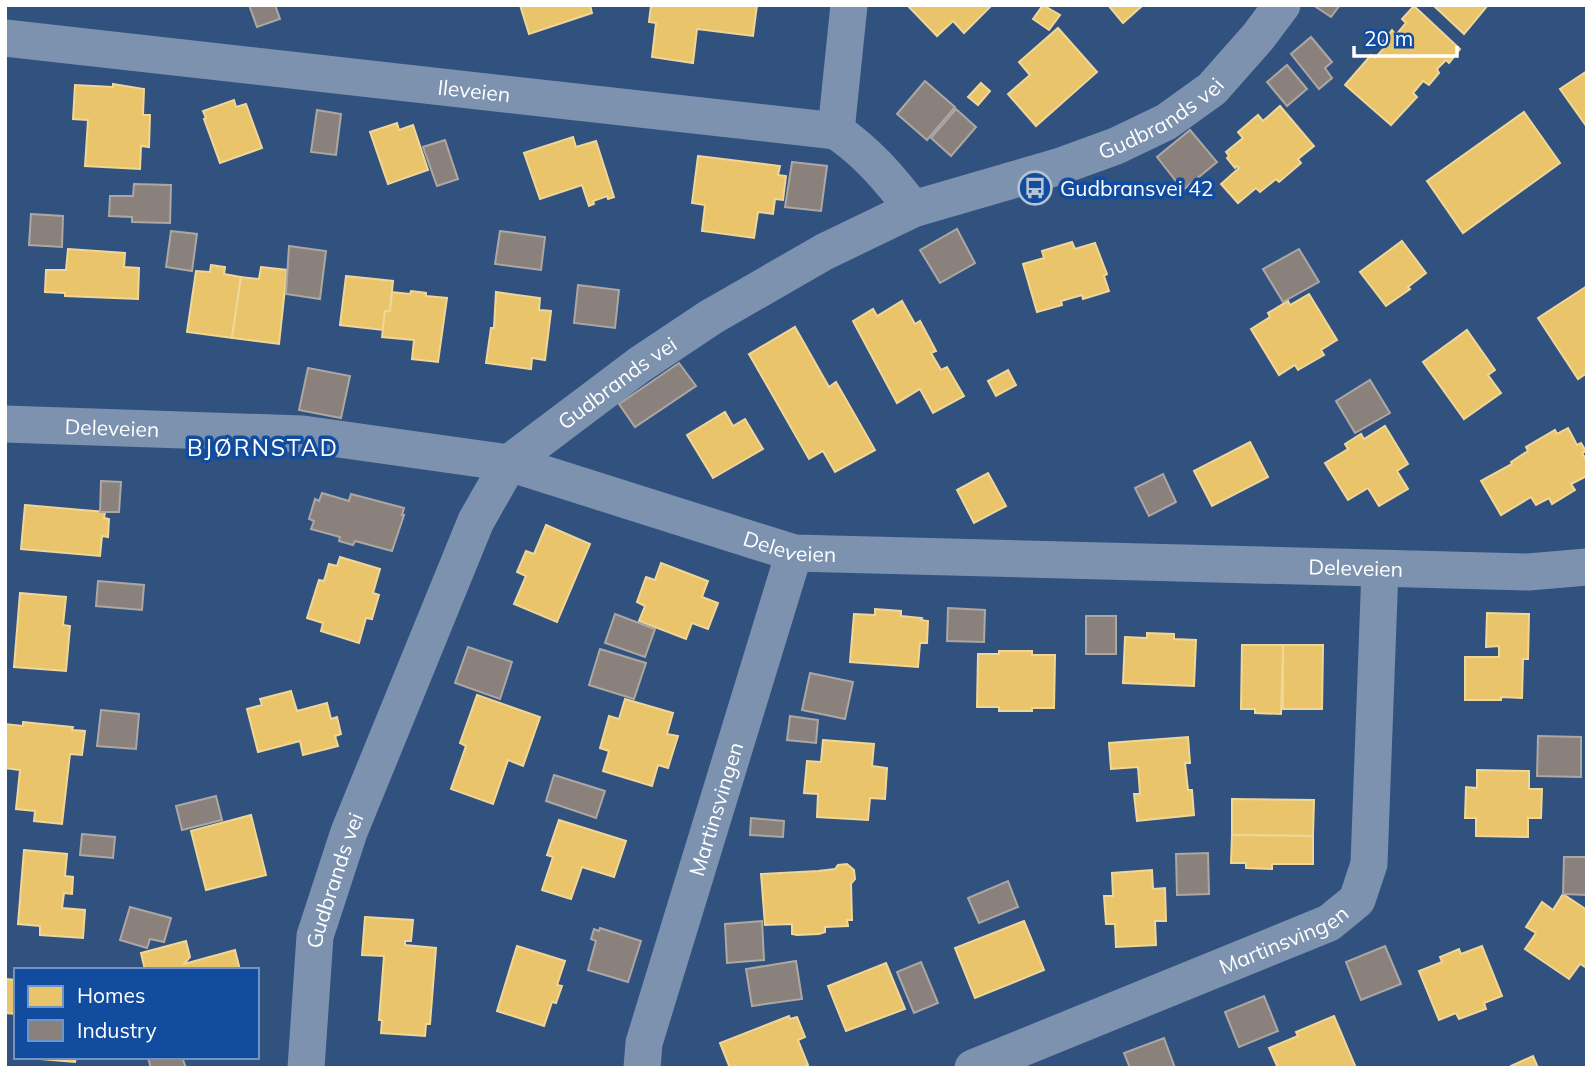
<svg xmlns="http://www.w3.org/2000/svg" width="1592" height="1073" viewBox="0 0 1592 1073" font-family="Mulish,sans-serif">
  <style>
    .homes { fill: #e9c46a; stroke: #f0d697; stroke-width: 2 }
    .industry { fill: #8a817c; stroke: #ada7a3; stroke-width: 2 }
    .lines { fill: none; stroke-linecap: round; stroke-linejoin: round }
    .street { stroke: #7c92af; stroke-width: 37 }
    .labels { text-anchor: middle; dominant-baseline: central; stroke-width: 7; stroke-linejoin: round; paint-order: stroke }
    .street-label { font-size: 21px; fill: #fff; stroke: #114c9f }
    .poi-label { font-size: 21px; fill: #fff; stroke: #114c9f; text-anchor: start }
    .neighbourhood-label { font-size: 23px; letter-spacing: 2px; fill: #fff; stroke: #114c9f }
  </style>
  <rect width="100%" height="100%" fill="#31527f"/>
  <g class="homes">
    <polygon points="520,5 590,5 592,13 529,34"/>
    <polygon points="651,5 757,5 753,36 697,29 693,63 652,57 656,23 649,22"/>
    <polygon points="907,5 992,5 964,33 953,21 937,36"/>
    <polygon points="1043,5 1060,15 1049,30 1033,19"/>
    <polygon points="1108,5 1143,5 1123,23"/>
    <polygon points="1433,5 1488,5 1464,34"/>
    <polygon points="1414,6 1460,49 1449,63 1446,60 1437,69 1439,73 1429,85 1423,81 1413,93 1417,97 1391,125 1345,85 1371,55 1375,58 1385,47 1382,43 1392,30 1396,35 1406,23 1402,19"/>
    <polygon points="1058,28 1097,72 1036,126 1008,94 1030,75 1019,62"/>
    <polygon points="1587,71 1587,127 1560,89"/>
    <polygon points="981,83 990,91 978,105 968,97"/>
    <polygon points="113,84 144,89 143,115 150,115 149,147 141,146 140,169 85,166 88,120 73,119 75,85 113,87"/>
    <polygon points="234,100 236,107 246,104 262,148 220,163 204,119 206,118 203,111"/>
    <polygon points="1280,106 1314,146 1298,159 1301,163 1279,182 1276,179 1260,192 1256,188 1238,203 1221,184 1239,168 1237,166 1235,168 1227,158 1229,156 1226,152 1243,138 1238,132 1258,115 1263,121"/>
    <polygon points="1524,112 1560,163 1463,233 1427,181"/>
    <polygon points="397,123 399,130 413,125 428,170 388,184 370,132"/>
    <polygon points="573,137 576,147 596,141 614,197 608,199 607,196 593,201 594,204 589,206 582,185 540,199 524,153"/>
    <polygon points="698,156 780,166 778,175 786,176 783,200 775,199 773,214 758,212 754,238 702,231 705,205 692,203"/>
    <polygon points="1402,241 1426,273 1408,287 1410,289 1386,306 1360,272"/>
    <polygon points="1072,242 1075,249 1095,243 1107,274 1104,276 1109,291 1083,299 1082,295 1061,301 1062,305 1037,312 1023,264 1044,258 1042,251"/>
    <polygon points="68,249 125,253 124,267 139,268 138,299 65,296 65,293 45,292 46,270 66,270"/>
    <polygon points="211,265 225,267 224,274 241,277 232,338 187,332 196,271 210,272"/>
    <polygon points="261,267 287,270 279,344 232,338 241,277 259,279"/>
    <polygon points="346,276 393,281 390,311 385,311 383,330 340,325"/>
    <polygon points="1587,286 1587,373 1578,379 1538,318"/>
    <polygon points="411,291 426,293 426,296 447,298 438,362 412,359 414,340 382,337 385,311 390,311 392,292 410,294"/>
    <polygon points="496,292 540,298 539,310 551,311 545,360 532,358 531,369 486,363 491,328 494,328"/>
    <polygon points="1309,294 1337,340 1321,350 1324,355 1298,370 1295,365 1279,375 1251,329 1270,317 1268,313 1288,301 1290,305"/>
    <polygon points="902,301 915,324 920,321 936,351 931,353 941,370 947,367 964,396 933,413 920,389 897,403 853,321 873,309 877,316"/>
    <polygon points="795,327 829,387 836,382 875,450 835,472 823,451 809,459 749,354"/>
    <polygon points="1467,330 1495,370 1488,375 1501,393 1464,419 1423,362"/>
    <polygon points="1008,370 1016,385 996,396 988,381"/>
    <polygon points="725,412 733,426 745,419 763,449 713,478 687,435"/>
    <polygon points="1385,426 1408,464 1397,471 1408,489 1379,506 1368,488 1348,500 1325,463 1348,449 1345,444 1361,434 1364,439"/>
    <polygon points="1568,428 1577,445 1581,443 1586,451 1582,453 1587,461 1587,476 1571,484 1575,490 1552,504 1549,498 1536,505 1531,497 1501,515 1481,481 1512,464 1511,462 1528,451 1526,447 1555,430 1557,434"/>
    <polygon points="1250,442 1268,477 1212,506 1194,471"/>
    <polygon points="988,473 1006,506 974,523 957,490"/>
    <polygon points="25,505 105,512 104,518 109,519 108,537 102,536 100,556 21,549"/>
    <polygon points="546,525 590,544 557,622 514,604 526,576 517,572 526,551 534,554"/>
    <polygon points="340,557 380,569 373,593 379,595 372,619 366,618 359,643 321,631 323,623 307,618 319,580 324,581 329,564 337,566"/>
    <polygon points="661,563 708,581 702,597 718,603 708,629 692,623 686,639 639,621 645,606 637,602 646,577 655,580"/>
    <polygon points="20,593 66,597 63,625 70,626 66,671 14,667"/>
    <polygon points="875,609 901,611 901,616 922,618 921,620 928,621 927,643 920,643 918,667 850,662 854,614 875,615"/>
    <polygon points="1487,613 1529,614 1528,659 1523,659 1522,698 1501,697 1501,700 1465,700 1465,657 1499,657 1499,646 1486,647"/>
    <polygon points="1147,633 1174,634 1174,639 1196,640 1194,686 1123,683 1125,637 1147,638"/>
    <polygon points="1242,645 1283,645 1281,714 1255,713 1255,709 1241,709"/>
    <polygon points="1283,645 1323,645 1322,709 1283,709"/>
    <polygon points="999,651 1032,651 1032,655 1055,655 1054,708 1032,708 1032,711 999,711 999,707 977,707 978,654 999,654"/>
    <polygon points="291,691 297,711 327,703 331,719 337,717 341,734 335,736 338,746 303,755 300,741 258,752 247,709 262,705 260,699"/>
    <polygon points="477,695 540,717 523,766 508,760 493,804 451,789 466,746 460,743"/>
    <polygon points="625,699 673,713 667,734 678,736 668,768 658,765 652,786 603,771 609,751 600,748 609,716 619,719"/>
    <polygon points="23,722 73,727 72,730 85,731 82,755 70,754 62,824 34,821 35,811 16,809 20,770 5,768 5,724 23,726"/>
    <polygon points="1188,737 1190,763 1185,763 1188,790 1192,790 1194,815 1137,821 1134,794 1140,794 1138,767 1111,769 1109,743"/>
    <polygon points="823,740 874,744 872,766 887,768 885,799 870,798 868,820 817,817 818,794 804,793 807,761 821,762"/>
    <polygon points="1477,770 1529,771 1529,789 1542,789 1541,818 1528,818 1528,837 1476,836 1476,818 1465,818 1466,787 1477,788"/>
    <polygon points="1232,799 1314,800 1313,836 1232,835"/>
    <polygon points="251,815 266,875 206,890 191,831"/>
    <polygon points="559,820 626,841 614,877 582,867 571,899 542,890 553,857 547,855"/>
    <polygon points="1232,835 1313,836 1313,864 1272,864 1272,869 1246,868 1246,863 1231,863"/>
    <polygon points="24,850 67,854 65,876 73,877 72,894 64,893 62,908 85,910 83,938 40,935 40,926 18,924"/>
    <polygon points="847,864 854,870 855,879 851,884 852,920 847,920 848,926 825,927 825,932 819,934 797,935 792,934 792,924 765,925 761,874 818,871 835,869 838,865"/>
    <polygon points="1152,870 1153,889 1165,888 1166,921 1155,921 1156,945 1116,947 1115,924 1106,924 1104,896 1113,896 1112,873"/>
    <polygon points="1563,894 1587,910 1587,968 1580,964 1569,979 1525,949 1536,933 1526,927 1542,902 1553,910"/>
    <polygon points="365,917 413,920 411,941 405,941 405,945 436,948 430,1024 426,1024 425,1036 381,1033 382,1020 379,1020 384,956 362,955"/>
    <polygon points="1024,921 1044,970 975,998 955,948"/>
    <polygon points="186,941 190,957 184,964 235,950 240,970 145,970 141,953"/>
    <polygon points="517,946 565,961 557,985 562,986 556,1003 552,1002 544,1026 497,1011"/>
    <polygon points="1482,946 1502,996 1484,1003 1486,1009 1459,1019 1456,1013 1439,1020 1419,971 1442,962 1440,957 1459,949 1461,954"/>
    <polygon points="886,963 905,1009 846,1031 828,986"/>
    <polygon points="5,979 16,980 16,1014 5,1013"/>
    <polygon points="789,1016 790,1019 797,1017 805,1037 798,1040 808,1065 801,1068 730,1068 720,1043"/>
    <polygon points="1334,1016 1356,1068 1278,1068 1269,1048 1298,1036 1296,1032"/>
    <polygon points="1533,1056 1538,1068 1512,1068 1511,1066"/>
    <polygon points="41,1057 76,1057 75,1062 41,1059"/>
  </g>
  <g class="industry">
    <polygon points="249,5 275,5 280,19 257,27"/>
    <polygon points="1313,5 1340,5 1331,17"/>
    <polygon points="1311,37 1332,62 1325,68 1332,78 1319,89 1291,54"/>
    <polygon points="1287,65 1307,89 1287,106 1267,82"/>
    <polygon points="925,81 955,107 927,140 897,114"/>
    <polygon points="956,109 976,127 951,156 931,138"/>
    <polygon points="317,110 341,114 336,155 311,152"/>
    <polygon points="1190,130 1217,162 1183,190 1157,157"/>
    <polygon points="445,140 458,179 437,186 423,147"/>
    <polygon points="792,162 827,166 821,211 785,207"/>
    <polygon points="134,184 171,185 170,223 132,222 132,217 109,216 110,196 133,196"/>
    <polygon points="31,214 63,216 62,247 29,245"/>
    <polygon points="957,229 975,263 940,283 920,250"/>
    <polygon points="171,231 197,234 192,271 166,267"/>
    <polygon points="500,231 545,237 541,270 495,264"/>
    <polygon points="289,246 326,251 320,299 286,294"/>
    <polygon points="1299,249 1319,282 1283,302 1263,269"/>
    <polygon points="578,285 619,290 615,328 574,323"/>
    <polygon points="679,363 696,386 635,427 619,404"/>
    <polygon points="308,368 350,376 341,418 299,410"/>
    <polygon points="1370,380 1390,413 1355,433 1336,401"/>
    <polygon points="1163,474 1176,502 1149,516 1135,488"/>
    <polygon points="101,481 121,482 119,512 100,512"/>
    <polygon points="322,493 349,501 351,494 404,508 402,515 404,515 392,551 355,541 353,545 339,541 340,537 311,529 314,521 309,519 315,499 319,501"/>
    <polygon points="98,581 144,585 142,610 96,606"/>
    <polygon points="948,608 985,610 984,642 947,641"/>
    <polygon points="615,614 655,629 645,657 605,643"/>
    <rect x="1086" y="616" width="30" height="38"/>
    <polygon points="468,647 512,662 500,699 455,683"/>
    <polygon points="600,649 646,663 634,699 589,685"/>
    <polygon points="810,673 853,682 845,719 802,710"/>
    <polygon points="101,710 139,714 136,749 97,746"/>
    <polygon points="790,716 818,720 816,743 787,740"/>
    <polygon points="1538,736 1581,737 1581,777 1537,776"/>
    <polygon points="554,775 605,791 596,818 546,801"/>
    <polygon points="216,796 222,820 182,830 176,806"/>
    <polygon points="751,818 784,821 783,837 750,835"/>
    <polygon points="82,834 115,837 113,858 80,855"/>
    <polygon points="1208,853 1209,894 1177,895 1176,854"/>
    <polygon points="1564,857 1587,857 1587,895 1563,894"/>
    <polygon points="1008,881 1018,907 979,923 968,898"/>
    <polygon points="130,907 171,918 164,942 150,939 147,948 120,940"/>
    <polygon points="762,921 764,960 727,963 725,924"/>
    <polygon points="600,928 641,941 628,982 588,970 596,941 591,939 594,929 599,931"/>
    <polygon points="1385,946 1401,984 1361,1000 1346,962"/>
    <polygon points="796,961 802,999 752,1006 746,969"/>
    <polygon points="921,962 938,1003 914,1013 897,972"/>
    <polygon points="1264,996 1278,1031 1239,1047 1225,1012"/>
    <polygon points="1164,1038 1175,1068 1130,1068 1124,1053"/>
    <polygon points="182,1057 186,1068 151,1068 148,1058"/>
  </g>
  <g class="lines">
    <g class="street">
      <path id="s1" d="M5 38 836 131C867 152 890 179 913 209"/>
      <polyline points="836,131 849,5"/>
      <path id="s2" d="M5 424 303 434 509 463 794 553 1528 572 1587 567"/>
      <path id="s3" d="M306 1068 315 936 349 832 476 521 509 463 639 365 711 317 824 252 913 209 1061 166 1116 146 1166 122 1212 89 1258 37 1282 5"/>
      <path id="s4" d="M642 1068 644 1043 794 553"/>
      <path id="s5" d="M973 1068 1329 923 1357 900 1369 864 1380 569"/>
    </g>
  </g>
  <defs>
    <symbol id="bus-ring" viewBox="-11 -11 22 22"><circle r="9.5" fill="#114c9f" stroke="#b7c2d2" stroke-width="1.5"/><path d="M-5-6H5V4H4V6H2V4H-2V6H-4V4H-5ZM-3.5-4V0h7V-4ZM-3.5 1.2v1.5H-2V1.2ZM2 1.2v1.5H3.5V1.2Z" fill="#b7c2d2"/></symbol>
  </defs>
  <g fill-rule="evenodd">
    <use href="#bus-ring" x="1016" y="169" width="38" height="38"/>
  </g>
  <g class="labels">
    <g class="street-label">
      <text stroke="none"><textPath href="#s1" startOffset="472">Ileveien</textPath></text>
      <text stroke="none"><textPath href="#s3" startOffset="1388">Gudbrands vei</textPath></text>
      <text stroke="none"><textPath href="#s3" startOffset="779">Gudbrands vei</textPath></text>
      <text stroke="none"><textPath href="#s2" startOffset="107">Deleveien</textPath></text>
      <text stroke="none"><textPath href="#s2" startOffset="800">Deleveien</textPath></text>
      <text stroke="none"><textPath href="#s2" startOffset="1367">Deleveien</textPath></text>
      <text stroke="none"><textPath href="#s4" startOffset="270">Martinsvingen</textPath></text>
      <text stroke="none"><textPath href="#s3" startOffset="191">Gudbrands vei</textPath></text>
      <text stroke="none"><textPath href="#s5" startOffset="336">Martinsvingen</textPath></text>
    </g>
    <g class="poi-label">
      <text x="1060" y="188">Gudbransvei 42</text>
    </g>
    <g class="neighbourhood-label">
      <text x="263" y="447">BJØRNSTAD</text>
    </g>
  </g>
  <rect width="1592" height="1073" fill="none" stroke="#ffffff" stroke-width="14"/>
  <rect x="14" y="968" width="245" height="91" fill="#114c9f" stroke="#7094c5" stroke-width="2"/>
  <rect x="28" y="986" width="35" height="21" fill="#e9c46a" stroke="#7094c5" stroke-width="2"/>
  <text x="77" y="1003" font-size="21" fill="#ffffff">Homes</text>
  <rect x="28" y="1020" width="35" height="21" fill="#8a817c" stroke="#7094c5" stroke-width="2"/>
  <text x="77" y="1038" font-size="21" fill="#ffffff">Industry</text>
  <path d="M1354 46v10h103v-10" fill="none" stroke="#ffffff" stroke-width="3.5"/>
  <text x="1364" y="46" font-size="21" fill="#ffffff" stroke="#114c9f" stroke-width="5" paint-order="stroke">20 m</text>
</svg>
